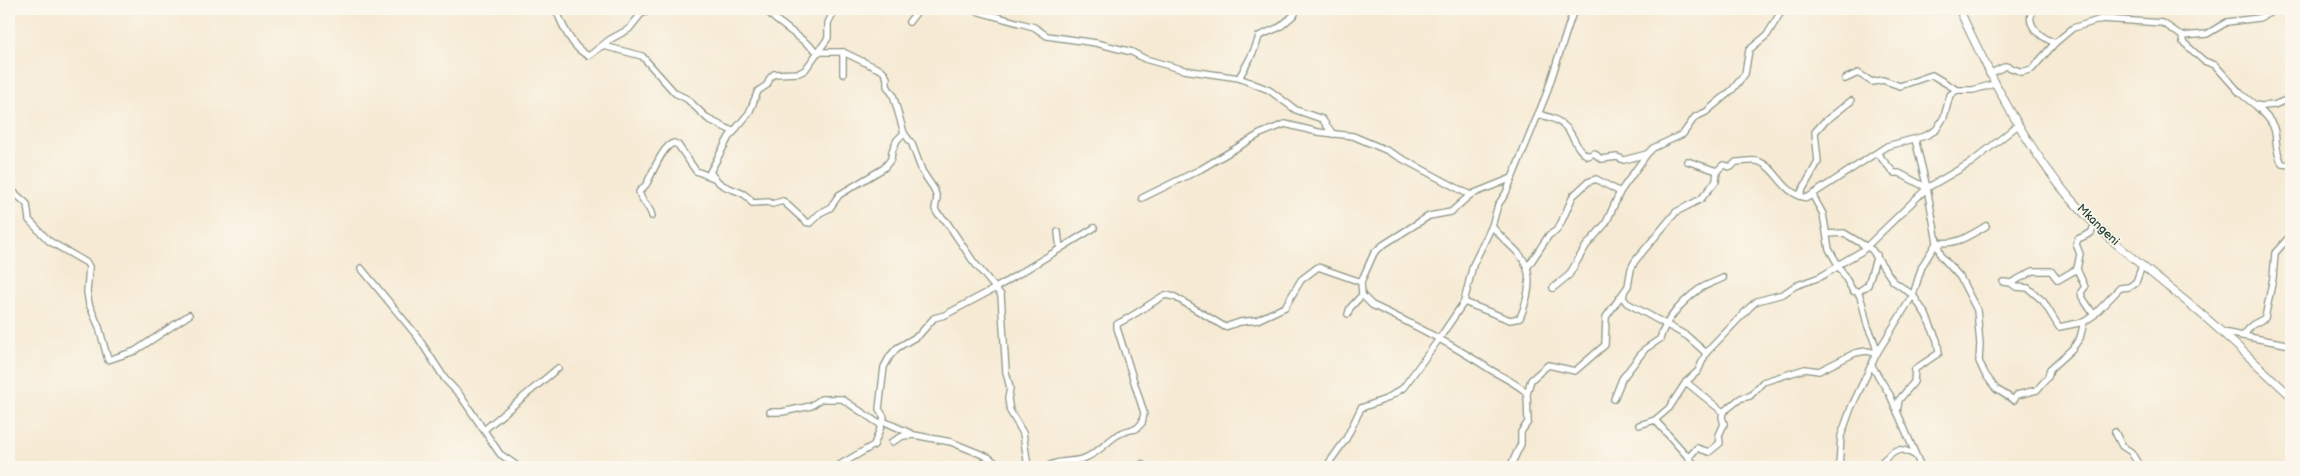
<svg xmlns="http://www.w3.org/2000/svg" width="2300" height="476" viewBox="0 0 2300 476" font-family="'Balsamiq Sans',sans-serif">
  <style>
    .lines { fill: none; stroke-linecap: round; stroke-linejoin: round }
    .minor-casing { stroke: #8a9484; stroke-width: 8 }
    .tertiary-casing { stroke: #8a9484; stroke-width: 9 }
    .minor { stroke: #fff; stroke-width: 5.5 }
    .tertiary { stroke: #fff; stroke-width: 7 }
    .labels { text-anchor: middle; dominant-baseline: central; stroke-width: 4; stroke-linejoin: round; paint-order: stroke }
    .street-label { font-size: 12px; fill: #1f3d34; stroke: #fbf7ec }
  </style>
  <rect width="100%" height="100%" fill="#fbf7ec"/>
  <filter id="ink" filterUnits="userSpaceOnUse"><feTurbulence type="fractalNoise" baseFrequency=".02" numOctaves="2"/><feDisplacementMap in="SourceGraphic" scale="10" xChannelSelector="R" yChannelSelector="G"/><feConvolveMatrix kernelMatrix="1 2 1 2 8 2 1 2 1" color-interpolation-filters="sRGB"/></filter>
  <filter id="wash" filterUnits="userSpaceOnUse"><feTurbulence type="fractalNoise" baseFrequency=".0096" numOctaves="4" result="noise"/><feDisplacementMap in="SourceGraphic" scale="20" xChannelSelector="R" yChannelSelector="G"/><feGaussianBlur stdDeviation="1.12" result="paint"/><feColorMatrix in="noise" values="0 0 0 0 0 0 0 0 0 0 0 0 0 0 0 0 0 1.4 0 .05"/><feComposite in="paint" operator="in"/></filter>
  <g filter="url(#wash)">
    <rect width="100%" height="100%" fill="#f6ead4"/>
  </g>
  <g filter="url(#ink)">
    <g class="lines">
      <defs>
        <g id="minor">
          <path d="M556 9C562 25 572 49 589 56L609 40 629 29 641 14 653 9"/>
          <polyline points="765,9 775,19 818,52 843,52 843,74"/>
          <path d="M835 9 828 23V38L805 70 799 73 774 74 770 78 767 85 758 91 749 113 729 137 710 172C713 176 716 181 721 184 731 191 747 191 752 203L769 202 772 204 783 201 806 222 810 223 820 213 830 208 839 195 884 168 891 159 892 151 897 140 904 133"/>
          <polyline points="969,9 1034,27 1047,36 1096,43 1132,52 1145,59 1184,70 1239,78 1269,90 1296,110 1322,119 1333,134"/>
          <path d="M2033 9C2024 25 2041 37 2055 43"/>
          <polyline points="909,22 919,9"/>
          <polyline points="2182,36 2183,42 2204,61 2215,65 2240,93 2255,105 2262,106 2274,105 2291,98"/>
          <polyline points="604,46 642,56 675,93 687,99 708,119 734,132"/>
          <polyline points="843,52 883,71 887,78 887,86 893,95 904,133 912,144 922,171 934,189 937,198 935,209 937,213 946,221 973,261 1001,295 1006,372 1010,388 1008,399 1010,411 1023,433 1028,467"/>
          <polyline points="1989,74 2006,66 2022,72 2032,69 2055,43 2073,28 2102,19 2163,23 2182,36 2207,34 2227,22 2259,18 2278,9"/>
          <path d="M1239 78C1247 63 1255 53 1259 36L1280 27 1295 14 1294 9"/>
          <polyline points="1845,79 1858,73 1872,82 1883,80 1900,86 1932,75 1957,90"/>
          <path d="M2257 107C2286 132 2269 137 2282 164L2291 165"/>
          <path d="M1538 114C1550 117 1561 120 1569 131 1576 141 1577 150 1588 156L1594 153 1601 159 1617 157 1624 160 1647 154 1653 148 1683 134 1695 117 1706 112 1732 90 1745 74 1749 50 1767 35 1779 15 1785 9"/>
          <polyline points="1877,153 1894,173 1899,173 1927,188"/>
          <path d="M1687 161 1717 171 1723 165 1731 167 1736 162C1743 162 1754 159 1760 162 1778 169 1781 193 1807 198L1887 146 1925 136 1936 130 1944 117 1950 95 1957 90H1973L1994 84"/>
          <polyline points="9,188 27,204 29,220 49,241 87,263 89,267 87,292 89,304 99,327 108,360 135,351 189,315"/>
          <polyline points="1799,196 1818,162 1815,132 1823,123 1851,101"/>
          <polyline points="1813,196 1823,214 1829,249 1853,291 1858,292"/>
          <polyline points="1142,198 1201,169 1260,134 1285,124 1318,132 1353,136 1386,150 1470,195"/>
          <path d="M652 216C650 206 641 201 639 192 642 188 645 187 647 183 653 172 663 145 674 143L678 145 696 171 714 178"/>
          <path d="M1986 226C1970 235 1956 246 1937 242L1941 256 1960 277 1977 310 1980 344 1979 361 1985 374 1996 389 2014 400 2017 395 2037 390 2048 377 2050 369 2072 349 2080 338 2084 322 2094 315 2120 288 2129 287 2136 282 2142 266"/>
          <polyline points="1058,232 1060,249"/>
          <polyline points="1827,234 1844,233 1872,250 1893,281 1913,295 1926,315 1937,340 1939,353 1915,369 1914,382 1899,400 1897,412"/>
          <polyline points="1838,265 1862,251 1927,188 1972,162 2018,125"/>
          <polyline points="361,268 417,336 445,379 460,395 500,454 519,467"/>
          <polyline points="1527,268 1549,235 1556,231 1561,223 1573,196 1588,182 1596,179 1620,192"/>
          <path d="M1361 282 1362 295 1372 305C1413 324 1453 345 1491 370 1504 378 1516 383 1527 393"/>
          <polyline points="2003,282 2011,283 2016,287 2028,288 2043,301 2059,327 2084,322"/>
          <polyline points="2011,283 2033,271 2051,271 2058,280 2077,269"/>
          <polyline points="1553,288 1569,275 1586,246 1606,223 1620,192 1647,154"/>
          <polyline points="1624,293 1623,298 1627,303 1687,336 1706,353"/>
          <path d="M1464 302 1510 320 1520 318C1528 299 1536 272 1519 254 1510 244 1500 237 1492 226"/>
          <polyline points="1348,314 1350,308 1362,295"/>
          <polyline points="2094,315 2082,297 2081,292 2085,287 2077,269 2080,254 2076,244 2078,239 2091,233 2095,224"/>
          <polyline points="2222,332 2291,345"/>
          <polyline points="2243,336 2252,325 2265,318 2273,278 2275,253 2291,235"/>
          <polyline points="1872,366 1890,395 1921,467"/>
          <polyline points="1686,382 1723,412 1722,417 1724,424 1719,435 1720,443 1709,452 1697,448 1689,457"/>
          <path d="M1614 399 1622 379 1645 349 1660 339C1665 320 1682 302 1698 290 1705 285 1715 282 1723 278"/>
          <polyline points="770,412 782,412 811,406 821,399 842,399 881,425"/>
          <path d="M1723 412 1741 398 1750 396 1763 382 1805 369 1819 371 1855 353 1866 351 1877 353C1876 343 1872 336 1868 327 1864 315 1864 304 1858 292L1868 285 1877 255"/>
          <polyline points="1655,420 1697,467"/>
          <polyline points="883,421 884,417 879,409 884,367 890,356 897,348 919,335 934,318 945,315 994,289 1094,228"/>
          <polyline points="1639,425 1655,420 1669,408 1686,382 1698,371 1706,353 1751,306 1757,301 1783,294 1795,286 1820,277 1839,266"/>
          <polyline points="484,430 558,368"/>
          <polyline points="2115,432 2122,446 2131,452 2140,467"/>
          <polyline points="892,442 903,436 914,435 951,442 988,457 1001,467"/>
          <polyline points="836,467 874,445 883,421 912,434"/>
          <path d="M1047 467C1058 459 1073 463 1085 458 1107 449 1110 432 1136 429L1142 423 1144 413 1117 328V324C1134 316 1149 304 1165 295L1175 297 1225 327 1240 322 1257 320 1285 307 1301 280 1318 267 1361 282 1374 253 1383 245 1429 216 1451 212 1470 195 1512 178"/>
          <polyline points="1139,467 1142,464"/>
          <polyline points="1326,467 1346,439 1361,408 1386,399 1403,388 1439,339 1464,302 1473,265 1492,226 1498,205 1506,193 1546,95 1574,9"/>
          <polyline points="1510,467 1521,444 1521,432 1528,422 1527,393 1531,380 1548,365 1575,371 1605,345 1606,317 1628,286 1631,269 1635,261 1676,212 1701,199 1716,181 1717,171"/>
          <polyline points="1839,467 1841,436 1851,408 1877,353 1913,295 1922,266 1937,242 1927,188 1915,139"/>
          <path d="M1877 467C1892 452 1896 443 1916 456"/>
        </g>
        <path id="tertiary" d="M1959 9C1990 75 2022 141 2069 197 2107 241 2155 275 2199 312 2231 339 2260 368 2291 396"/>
      </defs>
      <use href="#minor" class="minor-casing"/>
      <use href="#tertiary" class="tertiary-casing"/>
      <use href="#minor" class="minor"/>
      <use href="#tertiary" class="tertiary"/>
    </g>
  </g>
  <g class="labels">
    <g class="street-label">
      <text transform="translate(2098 225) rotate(44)">Mkangeni</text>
    </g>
  </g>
  <rect width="2300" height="476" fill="none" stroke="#fbf7ec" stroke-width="30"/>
</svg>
